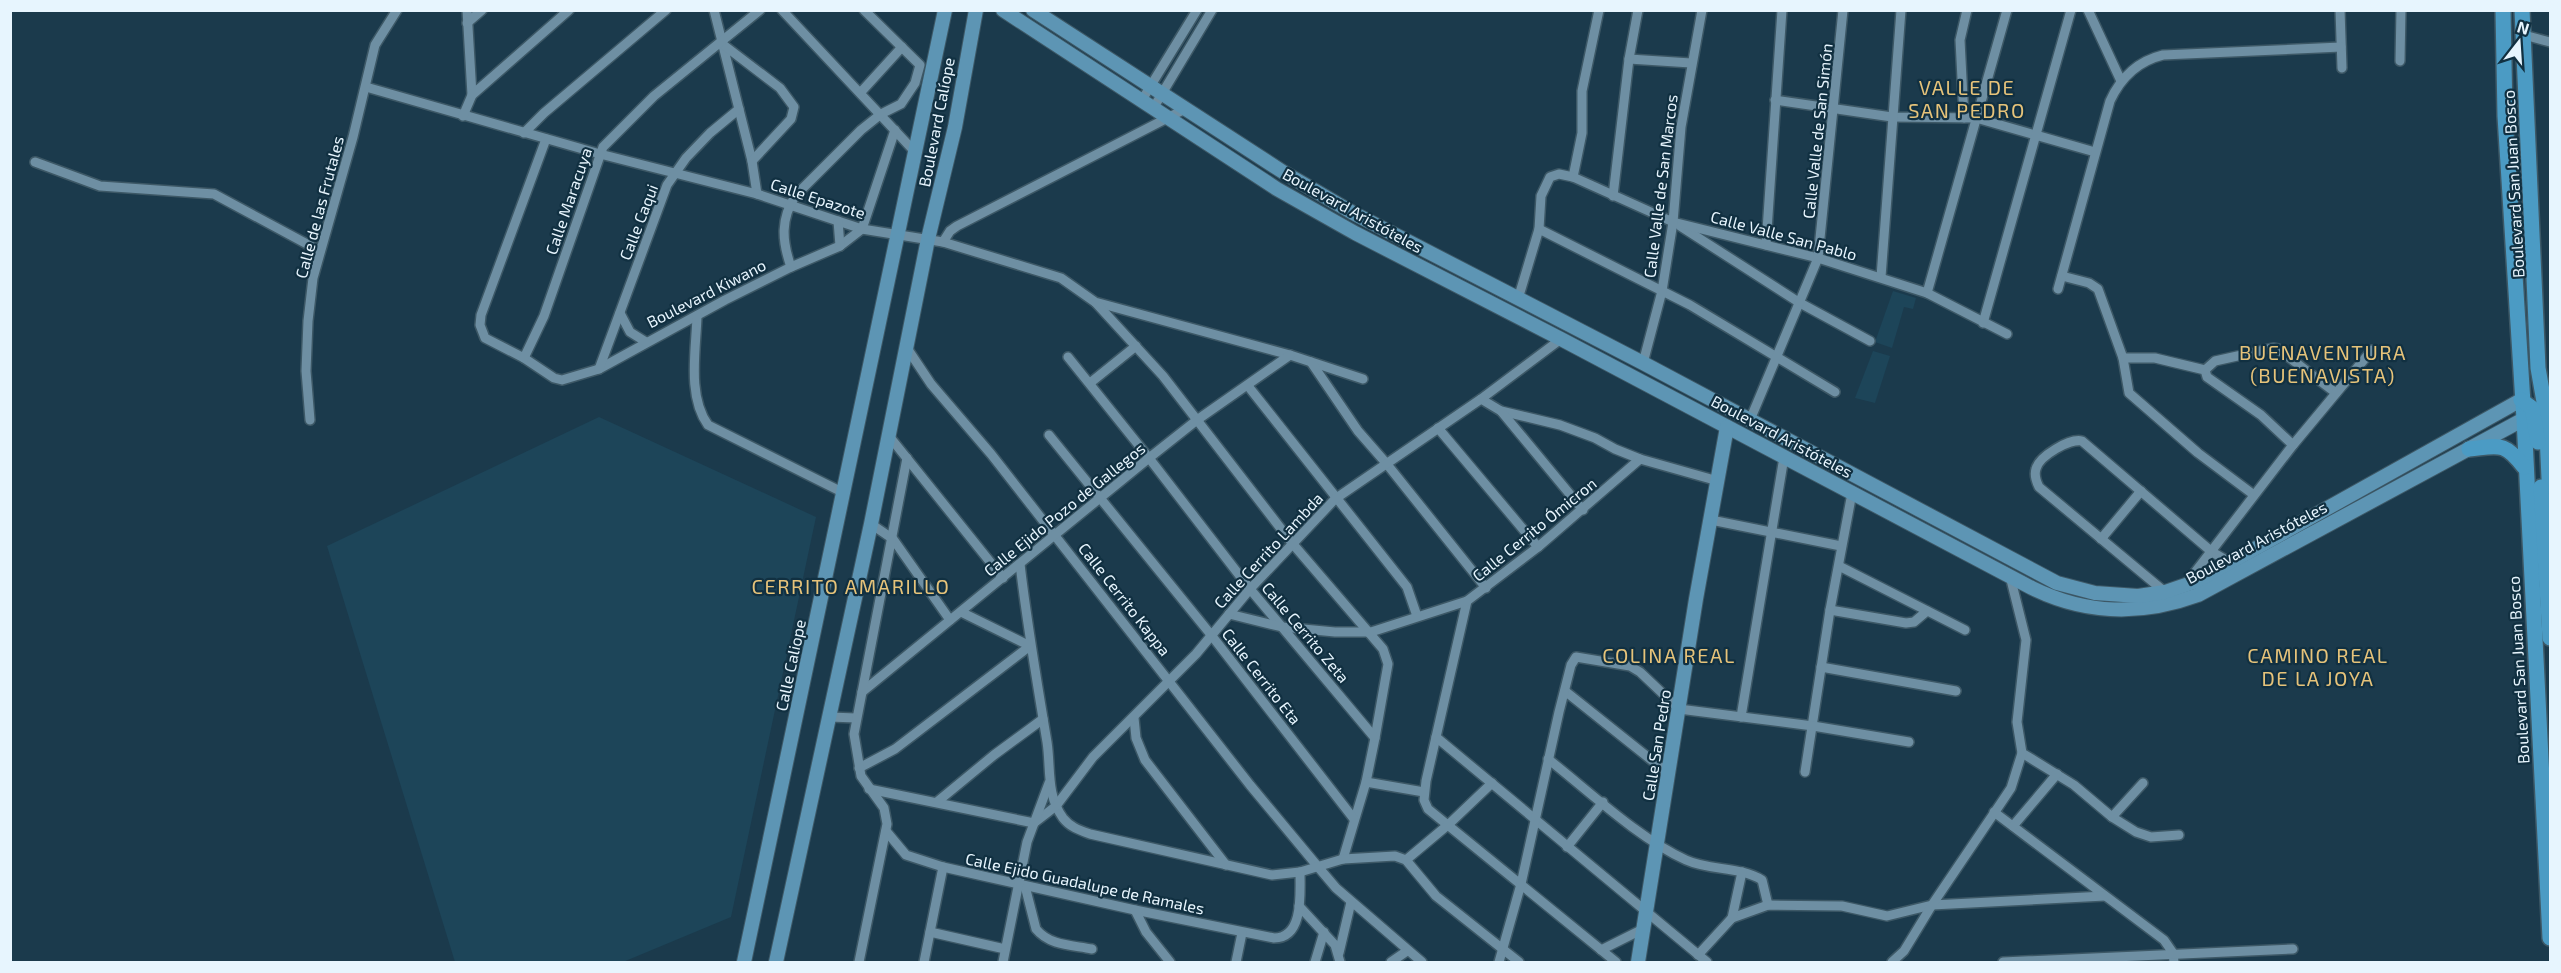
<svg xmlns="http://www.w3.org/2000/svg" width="2561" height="973" viewBox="0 0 2561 973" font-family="'Exo 2',sans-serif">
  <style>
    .built { fill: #1d4559 }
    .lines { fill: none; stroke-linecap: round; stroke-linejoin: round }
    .street-casing { stroke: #3d5866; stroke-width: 12 }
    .secondary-casing { stroke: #3d5866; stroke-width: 16 }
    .primary-casing { stroke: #3d5866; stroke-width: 18 }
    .street { stroke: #6e8fa3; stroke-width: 9 }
    .secondary { stroke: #5d95b4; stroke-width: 14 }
    .primary { stroke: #4b9bc4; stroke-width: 15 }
    .labels { text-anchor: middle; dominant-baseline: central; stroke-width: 4.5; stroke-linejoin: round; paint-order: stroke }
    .street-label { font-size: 16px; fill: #e7f5fe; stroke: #113041 }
    .quarter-label { font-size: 20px; letter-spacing: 1.5px; fill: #e6c37a; stroke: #113041 }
  </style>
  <rect width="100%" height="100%" fill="#1b3a4c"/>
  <g class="built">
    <polygon points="1893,291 1916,298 1913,309 1904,307 1892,348 1875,342"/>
    <polygon points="1873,351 1890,356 1875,403 1855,398"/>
    <polygon points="599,417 816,517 731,917 623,962 455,962 327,546"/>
  </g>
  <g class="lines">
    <defs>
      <g id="street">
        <polyline points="467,10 472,95"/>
        <polyline points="714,10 752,161 757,194"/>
        <polyline points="782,10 916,153"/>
        <polyline points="2088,10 2121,81"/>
        <polyline points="2340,10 2342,68"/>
        <polyline points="467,23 482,10"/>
        <polyline points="2524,35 2550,42"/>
        <polyline points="721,43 780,88 794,107 791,119 752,161"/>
        <polyline points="1629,59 1691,63"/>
        <polyline points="2400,61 2401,10"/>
        <polyline points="366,87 600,154 757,194 862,229 943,242 1061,278 1095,302 1290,355 1363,379"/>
        <polyline points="861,92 902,47"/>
        <polyline points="1142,100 1197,10"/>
        <polyline points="1775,100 1892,117 1976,118 2095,152"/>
        <polyline points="1154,107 1212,10"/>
        <polyline points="463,116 472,95 569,10"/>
        <polyline points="1964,118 1960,40 1967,10"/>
        <polyline points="524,133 544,113 666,10"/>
        <polyline points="546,139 481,315 480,325 485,338 524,358 554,378 562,380 599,369 725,300 791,267 840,246 862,229 895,130"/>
        <polyline points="35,162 100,186 214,194 320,251"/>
        <polyline points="1573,177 1582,133 1582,91 1599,10"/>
        <polyline points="1613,196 1629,59 1638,10"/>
        <polyline points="838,221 840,246"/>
        <polyline points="1680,226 1800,303 1870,341"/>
        <polyline points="1539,229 1690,305 1835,392"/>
        <polyline points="943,242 950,231 957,226 1185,109"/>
        <polyline points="1766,245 1782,10"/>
        <path d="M791 267C782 241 780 219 796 195L861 130 881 114 901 104 915 83 920 65 864 10"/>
        <polyline points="2062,276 2089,283 2098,289 2123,358 2129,393 2198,453 2254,495"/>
        <polyline points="1881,277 1901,10"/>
        <path d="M2058 289 2110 101C2121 77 2138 61 2163 55L2341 47"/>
        <polyline points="1927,293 2007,10"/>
        <polyline points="1518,299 1539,229 1541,196 1550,177 1559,174 1573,177 1673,222 1818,258 1927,293 2007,334"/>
        <polyline points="1096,303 1163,376 1292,543 1383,649 1388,664 1375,738 1366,782 1343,859"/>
        <polyline points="620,313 630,332 646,342"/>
        <path d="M697 316C696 350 687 396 708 425L844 493"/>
        <polyline points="1983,323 2071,10"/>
        <polyline points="907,348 931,384 991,454 1250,785 1319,868 1336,888 1422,962"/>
        <polyline points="1068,357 1149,458 1250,589 1375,738"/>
        <polyline points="524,358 544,316 603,147 654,96 760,10"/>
        <polyline points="2123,358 2155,358 2205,370 2207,377 2261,415 2293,445"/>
        <polyline points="1311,362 1358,431 1386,463 1486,588"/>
        <polyline points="1643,363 1662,291 1673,222 1681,127 1702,10"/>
        <polyline points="599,369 667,185 686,158 710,133 739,109"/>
        <polyline points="2205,370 2215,361 2273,348 2278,349 2336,393"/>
        <polyline points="1090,383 1136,346"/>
        <polyline points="1248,386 1407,587 1417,616"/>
        <polyline points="1481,399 1501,411 1560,425 1595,438 1615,449 1640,459 1718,481"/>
        <polyline points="1501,411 1583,510"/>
        <polyline points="310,420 306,371 308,321 313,278 353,137 375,45 397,10"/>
        <polyline points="1750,420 1818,258 1843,10"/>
        <polyline points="1438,428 1538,547"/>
        <polyline points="1049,435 1212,636 1354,819"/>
        <polyline points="889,436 1003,578"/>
        <polyline points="1711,520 1841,546"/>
        <polyline points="871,524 893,539 950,620"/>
        <polyline points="2101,539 2141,491"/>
        <path d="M1020 564C1027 624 1037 683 1047 742 1051 768 1046 795 1063 818 1070 827 1079 830 1090 834L1272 875 1300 872 1343 859 1395 856 1406 860 1436 896 1519 962"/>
        <polyline points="1839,566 1965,630"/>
        <polyline points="2010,576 2026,640 2017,722 2022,753 2074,785 2112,817 2136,832 2151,837 2179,835"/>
        <polyline points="2186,584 2293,445 2372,350"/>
        <path d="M2165 592 2039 487C2036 481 2034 475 2036 469 2039 456 2070 438 2082 441L2212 552 2231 563"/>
        <polyline points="1467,601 1426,781 1424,800 1428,809 1616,962"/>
        <polyline points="1830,610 1906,623 1914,622 1927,611"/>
        <polyline points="1229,614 1282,627 1335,632 1371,632 1467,601 1538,547 1640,459"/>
        <polyline points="1821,667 1956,691"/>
        <polyline points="1565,691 1669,774"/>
        <polyline points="862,692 1149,458 1197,420 1290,355"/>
        <polyline points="830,717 856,718"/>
        <polyline points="1741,717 1784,457"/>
        <polyline points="1134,718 1136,738 1145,760 1226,865"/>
        <polyline points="1436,737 1707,962"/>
        <path d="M1548 759C1590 792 1638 838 1686 860 1710 871 1740 866 1762 880L1768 905"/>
        <polyline points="859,768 895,749 1030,646 961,612"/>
        <polyline points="1805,772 1830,610 1852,493"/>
        <polyline points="1366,782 1424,792"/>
        <polyline points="869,789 1034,823"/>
        <polyline points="937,802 994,755 1043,719"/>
        <polyline points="1994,812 2164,940 2173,953 2174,962"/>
        <polyline points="2112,817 2143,783"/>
        <polyline points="1034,823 1056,806 1093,757 1196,654 1250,589 1335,499 1481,399 1561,339"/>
        <polyline points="2013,826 2057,774"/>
        <path d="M886 831 906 855 943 867 1135 910 1274 938C1304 938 1300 893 1300 872"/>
        <polyline points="1567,847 1603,802"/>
        <polyline points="1406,860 1449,824 1492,783"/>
        <path d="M1025 886 1036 929C1050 946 1072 945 1092 949"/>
        <polyline points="1299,906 1335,945 1340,962"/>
        <polyline points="1135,910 1146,932 1170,962"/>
        <polyline points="1732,918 1768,905 1842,906 1887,916 1932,905 2105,896"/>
        <polyline points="930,932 1005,949"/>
        <polyline points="1601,950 1643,929"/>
        <polyline points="1339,953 1351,902"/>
        <polyline points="1698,955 1732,918 1742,872"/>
        <polyline points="859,962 887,824 884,808 861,776 854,734 907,458"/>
        <polyline points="924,962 943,867"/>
        <polyline points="1003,962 1027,842 1049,783"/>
        <polyline points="1236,962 1242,933"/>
        <polyline points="1315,962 1324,932"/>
        <polyline points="1391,962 1407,951"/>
        <polyline points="1499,962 1521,884 1559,712 1571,665 1576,657 1630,666 1640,672 1679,709 1813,726 1909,742"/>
        <polyline points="1892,962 1904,951 1932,905 2005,797 2011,788 2022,753"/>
        <polyline points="2003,962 2293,949"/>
      </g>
      <g id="secondary">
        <path d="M1003 10 1277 189 1355 233 1561 339 2032 588C2087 615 2141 616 2198 595L2524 419"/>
        <polyline points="1033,10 1283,172 1353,213 1643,363 2057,583 2095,593 2138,596 2165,592 2197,581 2521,400"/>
        <polyline points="744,962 945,10"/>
        <polyline points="776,962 871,524 928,239 955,127 976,10"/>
        <polyline points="1638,962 1696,599 1727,427"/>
      </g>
      <g id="primary">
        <polyline points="2503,10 2505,116 2524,419 2550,938"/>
        <polyline points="2522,10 2538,368 2546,413 2550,500"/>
        <polyline points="2521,400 2532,408 2538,442"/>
        <path d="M2469 449C2499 446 2504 441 2524 467"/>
        <polyline points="2541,487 2550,638"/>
      </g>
    </defs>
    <use href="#street" class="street-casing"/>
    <use href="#secondary" class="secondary-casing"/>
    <use href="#primary" class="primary-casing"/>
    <use href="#street" class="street"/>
    <use href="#secondary" class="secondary"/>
    <use href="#primary" class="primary"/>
  </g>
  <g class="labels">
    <g class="street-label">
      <text transform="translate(936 122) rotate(-79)">Boulevard Calíope</text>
      <text transform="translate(1817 131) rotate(-84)">Calle Valle de San Simón</text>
      <text transform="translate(2513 184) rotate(-93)">Boulevard San Juan Bosco</text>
      <text transform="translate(1660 186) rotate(-83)">Calle Valle de San Marcos</text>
      <text transform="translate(818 198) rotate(18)">Calle Epazote</text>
      <text transform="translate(568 201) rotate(-71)">Calle Maracuya</text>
      <text transform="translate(319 207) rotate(-75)">Calle de las Frutales</text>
      <text transform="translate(1353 210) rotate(29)">Boulevard Aristóteles</text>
      <text transform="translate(638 222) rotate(-69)">Calle Caqui</text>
      <text transform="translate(1784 235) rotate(15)">Calle Valle San Pablo</text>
      <text transform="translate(706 293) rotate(-27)">Boulevard Kiwano</text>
      <text transform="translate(1782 436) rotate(28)">Boulevard Aristóteles</text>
      <text transform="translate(1064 509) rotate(-39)">Calle Ejido Pozo de Gallegos</text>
      <text transform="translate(1534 529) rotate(-39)">Calle Cerrito Ómicron</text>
      <text transform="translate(2256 542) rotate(-28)">Boulevard Aristóteles</text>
      <text transform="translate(1268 550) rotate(-47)">Calle Cerrito Lambda</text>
      <text transform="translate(1125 599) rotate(52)">Calle Cerrito Kappa</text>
      <text transform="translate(1306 632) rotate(50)">Calle Cerrito Zeta</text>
      <text transform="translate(790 665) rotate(-78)">Calle Caliope</text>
      <text transform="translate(2518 670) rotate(-93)">Boulevard San Juan Bosco</text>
      <text transform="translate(1262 676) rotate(52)">Calle Cerrito Eta</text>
      <text transform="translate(1656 745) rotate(-81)">Calle San Pedro</text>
      <text transform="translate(1085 883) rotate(12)">Calle Ejido Guadalupe de Ramales</text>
    </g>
    <g class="quarter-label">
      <text x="1967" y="87">VALLE DE<tspan x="1967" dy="23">SAN PEDRO</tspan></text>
      <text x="2323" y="352">BUENAVENTURA<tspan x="2323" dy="23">(BUENAVISTA)</tspan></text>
      <text x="851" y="586">CERRITO AMARILLO</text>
      <text x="1669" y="655">COLINA REAL</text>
      <text x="2318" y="655">CAMINO REAL<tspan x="2318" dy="23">DE LA JOYA</tspan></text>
    </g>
  </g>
  <rect width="2561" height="973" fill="none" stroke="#e7f5fe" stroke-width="24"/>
  <g transform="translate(2519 42) rotate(17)" stroke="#113041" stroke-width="4.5" paint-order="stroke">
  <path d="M0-4.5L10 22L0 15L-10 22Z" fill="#e7f5fe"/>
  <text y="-9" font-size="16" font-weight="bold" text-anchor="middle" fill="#e7f5fe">N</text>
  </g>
</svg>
